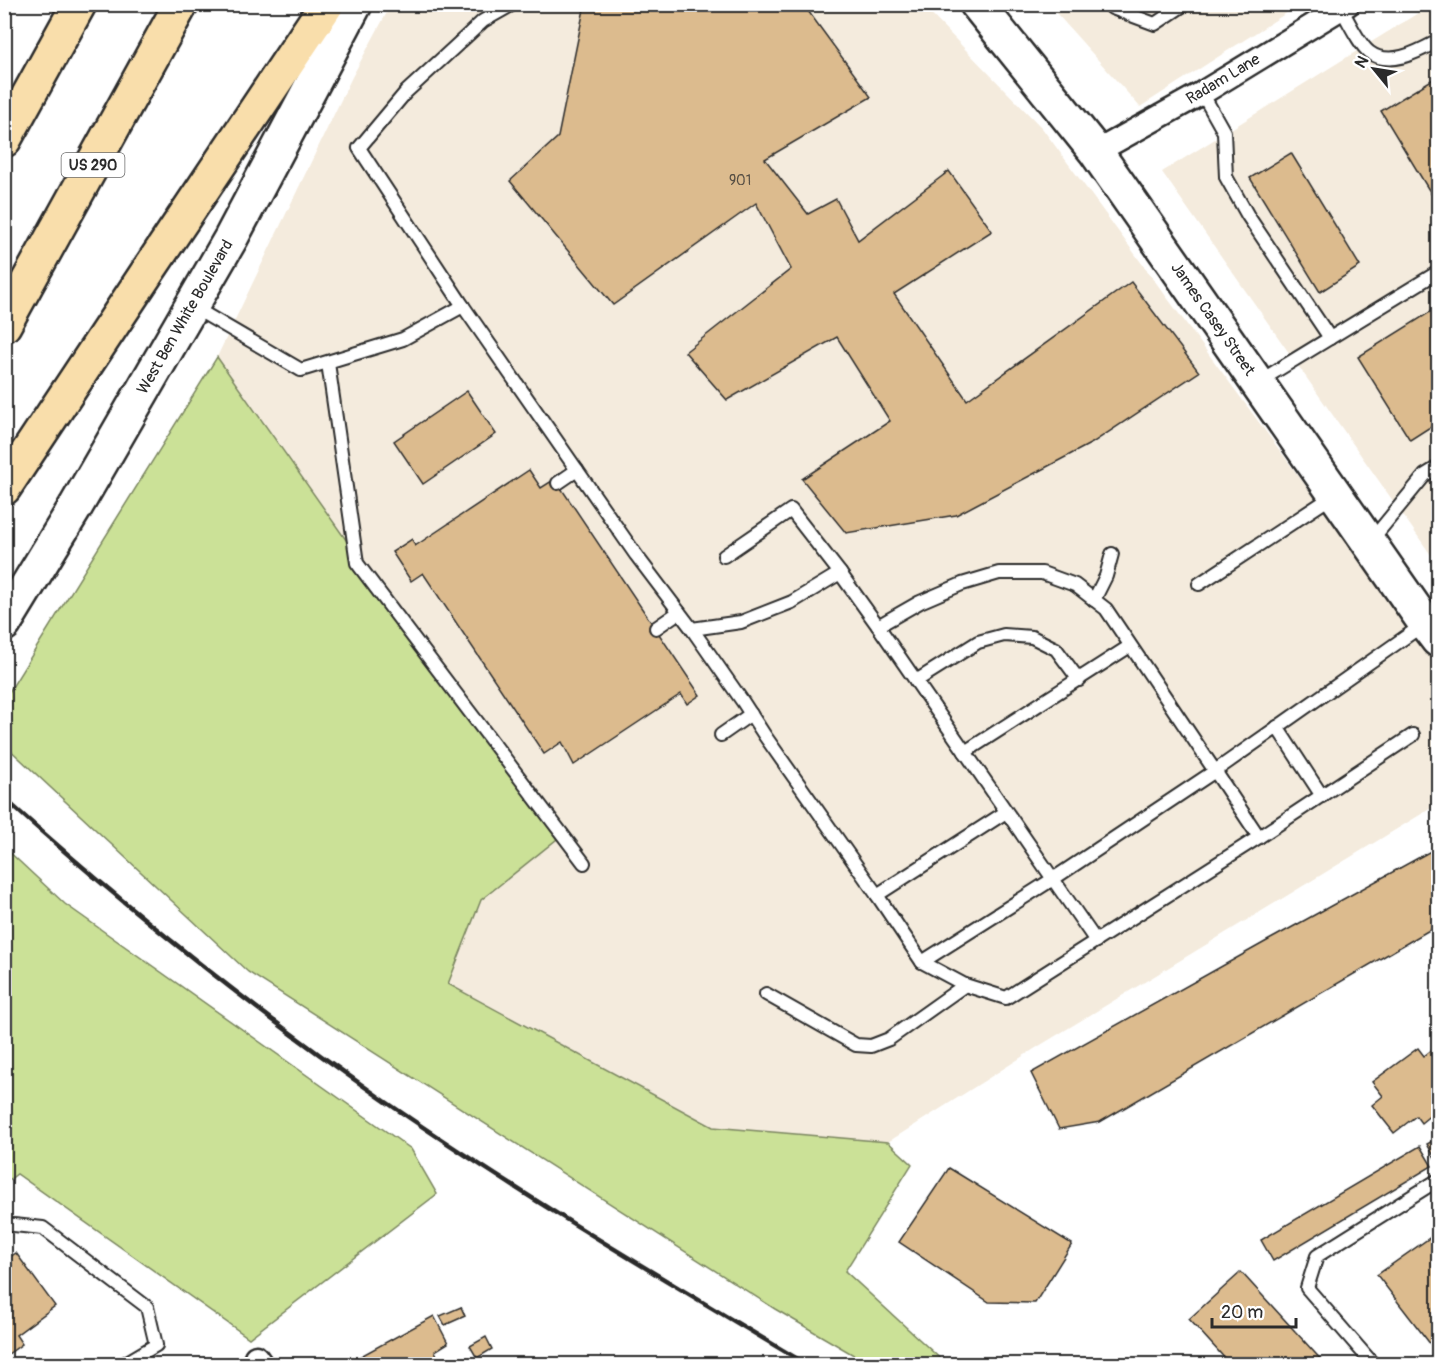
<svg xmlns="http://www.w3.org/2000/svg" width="1443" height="1369" viewBox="0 0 1443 1369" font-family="Pangolin,sans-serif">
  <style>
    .built { fill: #f4ebdd }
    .green { fill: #cbe197; stroke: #7b8661; stroke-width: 1.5 }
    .building { fill: #dcbb8e; stroke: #2b2b2b; stroke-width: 1.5 }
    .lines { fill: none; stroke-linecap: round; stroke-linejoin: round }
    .lane-casing { stroke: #2b2b2b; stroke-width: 16 }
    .street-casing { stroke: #2b2b2b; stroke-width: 27 }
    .secondary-casing { stroke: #2b2b2b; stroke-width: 38 }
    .highway-casing { stroke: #2b2b2b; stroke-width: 38 }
    .lane { stroke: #fff; stroke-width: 12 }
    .street { stroke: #fff; stroke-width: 22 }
    .secondary { stroke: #fff; stroke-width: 33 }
    .highway { stroke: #f9deab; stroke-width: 33 }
    .rail { stroke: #2b2b2b; stroke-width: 4.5 }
    .labels { text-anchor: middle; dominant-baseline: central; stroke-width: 6; stroke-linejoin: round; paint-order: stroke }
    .number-label { font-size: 14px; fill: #574f44 }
    .shield { fill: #fff; stroke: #6b6b6b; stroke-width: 1.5 }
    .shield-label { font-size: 15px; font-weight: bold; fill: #2b2b2b }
    .street-label { font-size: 16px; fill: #2b2b2b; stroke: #fff }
  </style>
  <rect width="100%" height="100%" fill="#fff"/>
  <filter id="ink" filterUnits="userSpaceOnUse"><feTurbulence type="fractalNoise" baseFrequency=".0167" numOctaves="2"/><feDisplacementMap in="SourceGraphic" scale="12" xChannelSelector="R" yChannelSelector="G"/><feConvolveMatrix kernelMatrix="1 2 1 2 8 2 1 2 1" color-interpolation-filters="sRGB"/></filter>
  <g filter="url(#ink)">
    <g class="built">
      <polygon points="391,5 922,5 1042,128 1438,665 1438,804 1039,1046 888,1142 713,1127 448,984 481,900 557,839 217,357 352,77"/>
      <polygon points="1049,5 1299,5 1140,107"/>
      <polygon points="1431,5 1438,5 1438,565 1162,172"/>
    </g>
    <g class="green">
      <polygon points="217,357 557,839 481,900 448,984 713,1127 888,1142 912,1164 845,1271 946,1364 869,1364 775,1309 248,972 5,745 4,700"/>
      <polygon points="4,847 65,904 411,1149 437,1194 249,1338 17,1174 5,1183"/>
    </g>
    <g class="building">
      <polygon points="585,4 803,4 871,97 765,159 808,214 836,199 858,240 949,171 992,231 894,294 967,400 1131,282 1199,372 1092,443 956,515 846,533 802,479 890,421 837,337 727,400 685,352 791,269 756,203 613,305 510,181 558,137"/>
      <polygon points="1438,76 1438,205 1381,111"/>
      <polygon points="1291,153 1360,266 1320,292 1250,178"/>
      <polygon points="1438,307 1438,422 1410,440 1358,357"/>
      <polygon points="467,391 496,434 423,484 394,441"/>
      <polygon points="529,470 541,488 555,479 700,695 687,704 681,694 574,765 562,742 544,754 423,573 411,581 392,552 412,539 415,546"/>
      <polygon points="1438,847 1438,925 1100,1122 1059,1129 1031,1073 1267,941"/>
      <polygon points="1438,1045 1438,1109 1421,1123 1416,1116 1394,1133 1372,1105 1383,1096 1372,1082 1418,1048 1424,1056"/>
      <polygon points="1438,1138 1438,1163 1427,1144"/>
      <polygon points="1420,1146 1432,1166 1273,1261 1261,1240"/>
      <polygon points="949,1168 1072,1244 1035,1303 989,1302 899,1242"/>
      <polygon points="1438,1232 1438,1354 1377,1275"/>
      <polygon points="16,1253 55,1306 16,1335 22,1344 4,1357 4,1261"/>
      <polygon points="1241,1272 1325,1364 1230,1364 1189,1319"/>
      <polygon points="461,1307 465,1316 445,1325 440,1316"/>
      <polygon points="434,1316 448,1343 435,1351 440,1362 435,1364 363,1364 359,1357"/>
      <polygon points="486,1337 492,1349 477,1358 470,1346"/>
    </g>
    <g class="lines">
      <defs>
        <g id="lane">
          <polyline points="1109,4 1112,8 1155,24 1185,4"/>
          <path d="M1341 9C1349 21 1358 43 1369 52 1390 68 1419 51 1438 41"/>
          <polyline points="1202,93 1224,132 1226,177 1248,216 1330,338"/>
          <polyline points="463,306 636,555 692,629 741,622 792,602 840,573 878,626 1053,879 1215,771 1259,837"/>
          <polyline points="193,307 301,370 403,339 463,306 359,148 406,92 483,21 513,4"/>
          <polyline points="328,363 357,563 584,863"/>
          <polyline points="1258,382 1438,272"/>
          <polyline points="558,483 577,470"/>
          <polyline points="1370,542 1425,475 1438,467"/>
          <polyline points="724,556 791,510 840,573"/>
          <polyline points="1199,584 1333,496"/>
          <polyline points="1094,600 1106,576 1112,554"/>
          <polyline points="878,626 920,602 962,584 999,573 1042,573 1075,585 1106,609 1215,771 1424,624"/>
          <polyline points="656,628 679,612"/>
          <polyline points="692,629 743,702 765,736 877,895"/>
          <polyline points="916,681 978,642 1004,635 1032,637 1056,649 1079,680"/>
          <polyline points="1277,727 1322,796"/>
          <polyline points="721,735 751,714"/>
          <polyline points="965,752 1130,646"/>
          <polyline points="1006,812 877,895 922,962 965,985 1006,998 1259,837 1413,735"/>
          <polyline points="922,962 1053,879 1096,941"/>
          <polyline points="766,994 856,1045 871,1046 889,1039 965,985"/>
          <polyline points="4,1224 43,1228 147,1307 156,1345 124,1364"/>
          <polyline points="1373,1364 1307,1288 1317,1256 1438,1180"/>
        </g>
        <g id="street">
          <polyline points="1096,152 1202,93 1348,4"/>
          <polyline points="256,1357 261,1364"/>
        </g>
        <g id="secondary">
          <polyline points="977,4 1096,152 1425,623 1438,640"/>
          <polyline points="4,624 76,506 231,238 355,4"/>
        </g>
        <g id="highway">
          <polyline points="4,140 79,4"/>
          <polyline points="4,325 181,4"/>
          <polyline points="4,488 148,271 327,4"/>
        </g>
      </defs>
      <use href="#lane" class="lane-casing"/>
      <use href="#street" class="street-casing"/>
      <use href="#secondary" class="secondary-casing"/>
      <use href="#highway" class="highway-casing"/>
      <use href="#lane" class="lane"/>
      <use href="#street" class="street"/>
      <use href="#secondary" class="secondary"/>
      <use href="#highway" class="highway"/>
      <path class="rail" d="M4 798C123 905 247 1005 379 1097 517 1193 662 1278 806 1364"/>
    </g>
  </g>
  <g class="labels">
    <g class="number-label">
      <text x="740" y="180">901</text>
    </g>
    <rect class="shield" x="61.5" y="153" width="63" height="24" rx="4.5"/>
    <g class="shield-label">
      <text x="93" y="165">US 290</text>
    </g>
    <g class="street-label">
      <text transform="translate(1223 79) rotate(-31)">Radam Lane</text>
      <text transform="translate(185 317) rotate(-60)">West Ben White Boulevard</text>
      <text transform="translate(1213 319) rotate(55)">James Casey Street</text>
    </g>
  </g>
  <rect width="1443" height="1369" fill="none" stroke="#fff" stroke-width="24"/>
  <rect x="12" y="12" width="1419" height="1345" fill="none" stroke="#2b2b2b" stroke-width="2" filter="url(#ink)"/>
  <g transform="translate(1374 69) rotate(300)" stroke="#ffffff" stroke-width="4.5" paint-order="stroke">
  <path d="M0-4.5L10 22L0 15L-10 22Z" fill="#2b2b2b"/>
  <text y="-9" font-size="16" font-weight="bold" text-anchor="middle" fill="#2b2b2b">N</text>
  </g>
  <path d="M1212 1318v9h84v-9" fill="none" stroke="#2b2b2b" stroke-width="3"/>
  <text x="1221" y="1318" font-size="18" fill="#2b2b2b" stroke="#ffffff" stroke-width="4.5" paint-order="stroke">20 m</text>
</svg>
